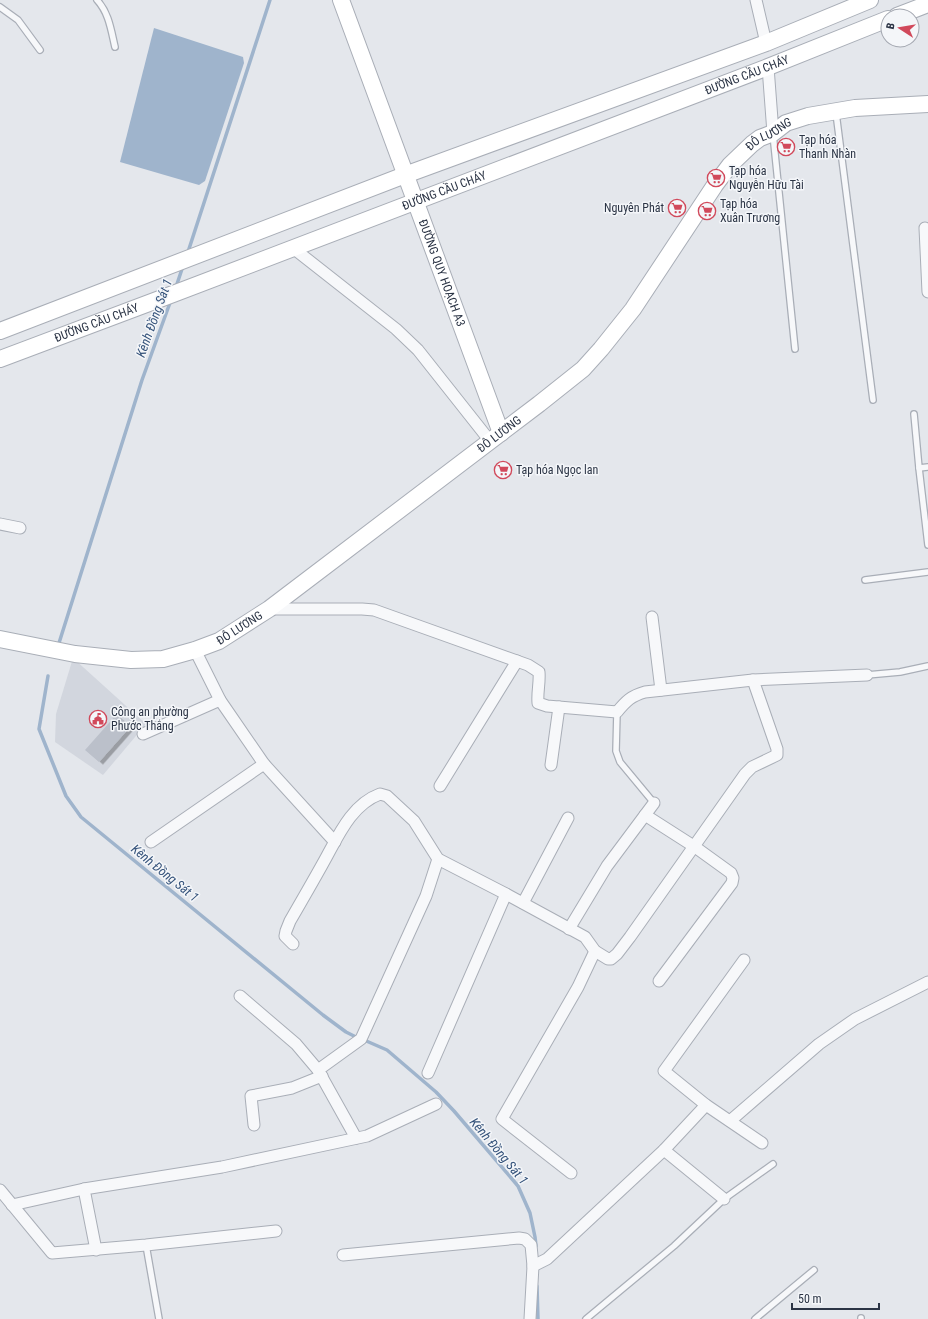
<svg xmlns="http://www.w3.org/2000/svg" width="928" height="1319" viewBox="0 0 928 1319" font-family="'Roboto Condensed',sans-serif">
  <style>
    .built { fill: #d2d6de }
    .water { fill: #9fb4cc }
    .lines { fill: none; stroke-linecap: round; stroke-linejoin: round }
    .stream { stroke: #9fb4cc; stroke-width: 3.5 }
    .building { fill: #bbc0ca; filter: url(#shadow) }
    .lane-casing { stroke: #a9aeb7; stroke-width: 8 }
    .street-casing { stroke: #a9aeb7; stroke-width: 13 }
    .secondary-casing { stroke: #a9aeb7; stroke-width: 18 }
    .lane { stroke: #f7f8fa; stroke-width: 5.5 }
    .street { stroke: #f7f8fa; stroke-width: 11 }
    .secondary { stroke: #fff; stroke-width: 16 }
    .labels { text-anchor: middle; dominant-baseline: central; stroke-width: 3; stroke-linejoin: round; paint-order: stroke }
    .street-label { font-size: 12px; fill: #2b3445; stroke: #f4f6f9 }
    .poi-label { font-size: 12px; fill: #2b3445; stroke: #f4f6f9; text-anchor: start }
    .water-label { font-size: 13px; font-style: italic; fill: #34527a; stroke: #f4f6f9 }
  </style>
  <defs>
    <filter id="shadow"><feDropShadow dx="4" dy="2.5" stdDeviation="0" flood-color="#0004"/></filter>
  </defs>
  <rect width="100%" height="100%" fill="#e4e7ec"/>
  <polygon class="built" points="73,658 146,724 103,775 55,742 56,714"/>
  <polygon class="water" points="154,28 243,57 244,63 205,181 199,185 120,162"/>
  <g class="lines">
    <g class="stream">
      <polyline points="187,255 270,0"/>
      <polyline points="176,287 183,266"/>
      <polyline points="59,643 142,380 171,300"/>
      <polyline points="48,676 39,729 66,796 81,817 323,1015 346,1032 356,1037"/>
      <polyline points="364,1040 387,1050 436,1092 454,1111 518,1186 530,1213 535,1237 536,1246"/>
      <polyline points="537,1286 538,1319"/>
    </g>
  </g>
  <polygon class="building" points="116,715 130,727 99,762 85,750"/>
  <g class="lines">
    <defs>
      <g id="lane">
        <path d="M97 0C109 13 111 30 115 47"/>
        <polyline points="0,7 18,20 40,50"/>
        <polyline points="836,113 873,400"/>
        <polyline points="773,134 795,349"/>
        <polyline points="914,414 919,468 928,467"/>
        <polyline points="919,468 928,545"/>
        <polyline points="865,580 928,572"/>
        <polyline points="867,675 900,672 928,666"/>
        <polyline points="617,712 616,751 620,762 654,803"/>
        <polyline points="146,1245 159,1319"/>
        <polyline points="861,1318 861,1319"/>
        <polyline points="586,1319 674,1246 724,1199 773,1164"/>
        <polyline points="755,1319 814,1270"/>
      </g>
      <g id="street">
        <polyline points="756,0 766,43"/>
        <polyline points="768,67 773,133"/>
        <polyline points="925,228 928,292"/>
        <polyline points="293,248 396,329 418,350 490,441"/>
        <polyline points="0,524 20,528"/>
        <path d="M269 609H362L374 610 528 665 539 672C540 683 537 692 538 703L547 706 617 712C626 701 631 696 645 692L753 680 867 675"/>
        <polyline points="652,617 661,690"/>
        <polyline points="195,650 220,700 264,764 335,842"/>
        <polyline points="143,734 220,700"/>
        <polyline points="551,765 559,707"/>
        <polyline points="440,786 517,661"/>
        <polyline points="645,815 695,847 731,873 733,878 732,883 659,981"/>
        <polyline points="151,842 264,764"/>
        <polyline points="523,903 568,818"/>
        <polyline points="569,929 607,866 654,803"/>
        <path d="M293 944 285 936 286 931 290 921C301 902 312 883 322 865 337 839 350 805 380 794L387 796 414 821 438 859 506 894 585 937 595 951 608 959H611L617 954 630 937 745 774 752 767 777 755V749L753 680"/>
        <polyline points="744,960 664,1071 706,1105 762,1143"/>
        <polyline points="240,996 296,1044 318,1070 356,1138"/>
        <polyline points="318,1070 361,1039 426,896 438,859"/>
        <polyline points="428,1073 506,894"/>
        <polyline points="730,1121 819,1044 855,1019 928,982"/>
        <polyline points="254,1125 251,1096 292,1088 322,1076"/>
        <polyline points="664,1150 724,1199"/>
        <polyline points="571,1173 502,1119 578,987 595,951"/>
        <polyline points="0,1190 52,1253 146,1245 276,1231"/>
        <polyline points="12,1205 84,1189"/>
        <polyline points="96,1250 84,1189 222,1167 367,1136 436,1104"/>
        <polyline points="343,1255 519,1238 525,1239 531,1245 533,1266 530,1319"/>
        <polyline points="533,1266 547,1259 664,1150 706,1105"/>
      </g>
      <g id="secondary">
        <path id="s1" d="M341 0 501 433"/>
        <polyline points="897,16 928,4"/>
        <polyline points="0,331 405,175 766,43 870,0"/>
        <path id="s2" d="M0 359 173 294 768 67 888 19"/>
        <path id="s3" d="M0 639 75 654 131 660 163 659 195 650 219 641 269 609 539 404 583 369 601 349 633 309 715 185 730 165 752 144 760 138 773 133 786 123 808 116 855 108 928 104"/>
      </g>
    </defs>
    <use href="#lane" class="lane-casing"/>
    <use href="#street" class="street-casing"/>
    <use href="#secondary" class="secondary-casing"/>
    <use href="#lane" class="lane"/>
    <use href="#street" class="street"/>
    <use href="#secondary" class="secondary"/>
  </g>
  <defs>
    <symbol id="supermarket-ring" viewBox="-11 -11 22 22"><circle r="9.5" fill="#f4f6f9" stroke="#d1495b" stroke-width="1.5"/><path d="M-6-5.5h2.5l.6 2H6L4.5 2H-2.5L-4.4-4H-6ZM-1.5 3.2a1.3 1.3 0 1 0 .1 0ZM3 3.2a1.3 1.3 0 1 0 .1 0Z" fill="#d1495b"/></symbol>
    <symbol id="civic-ring" viewBox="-11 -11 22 22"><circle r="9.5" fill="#f4f6f9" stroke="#d1495b" stroke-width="1.5"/><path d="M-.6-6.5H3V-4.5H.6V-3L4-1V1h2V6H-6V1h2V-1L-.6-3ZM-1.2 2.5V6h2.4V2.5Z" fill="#d1495b"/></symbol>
  </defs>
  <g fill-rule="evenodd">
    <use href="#supermarket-ring" x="776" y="137" width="20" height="20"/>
    <use href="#supermarket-ring" x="706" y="168" width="20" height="20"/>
    <use href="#supermarket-ring" x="667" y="198" width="20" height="20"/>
    <use href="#supermarket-ring" x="697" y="201" width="20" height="20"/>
    <use href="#supermarket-ring" x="493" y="460" width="20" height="20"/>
    <use href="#civic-ring" x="88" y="709" width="20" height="20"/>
  </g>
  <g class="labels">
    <g class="street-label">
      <text stroke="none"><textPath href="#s2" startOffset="799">ĐƯỜNG CẦU CHÁY</textPath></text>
      <text stroke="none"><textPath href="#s3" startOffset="980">ĐÔ LƯƠNG</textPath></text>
      <text stroke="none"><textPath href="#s2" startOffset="475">ĐƯỜNG CẦU CHÁY</textPath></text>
      <text stroke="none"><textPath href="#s1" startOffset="291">ĐƯỜNG QUY HOẠCH A3</textPath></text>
      <text stroke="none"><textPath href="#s2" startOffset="103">ĐƯỜNG CẦU CHÁY</textPath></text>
      <text stroke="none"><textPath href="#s3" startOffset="572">ĐÔ LƯƠNG</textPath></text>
      <text stroke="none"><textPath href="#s3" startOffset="248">ĐÔ LƯƠNG</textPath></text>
    </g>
    <g class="poi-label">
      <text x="799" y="140">Tạp hóa<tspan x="799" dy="14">Thanh Nhàn</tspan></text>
      <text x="729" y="171">Tạp hóa<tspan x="729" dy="14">Nguyễn Hữu Tài</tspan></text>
      <text x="720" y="204">Tạp hóa<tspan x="720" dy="14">Xuân Trương</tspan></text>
      <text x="664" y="208" text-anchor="end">Nguyên Phát</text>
      <text x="516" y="470">Tạp hóa Ngọc lan</text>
      <text x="111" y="712">Công an phường<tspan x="111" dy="14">Phước Thắng</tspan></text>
    </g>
    <g class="water-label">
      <text transform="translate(154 318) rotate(-70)">Kênh Đồng Sát 1</text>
      <text transform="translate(165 873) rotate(39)">Kênh Đồng Sát 1</text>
      <text transform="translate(499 1151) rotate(50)">Kênh Đồng Sát 1</text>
    </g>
  </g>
  <g transform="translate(900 28) rotate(282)"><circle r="19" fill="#f4f6f9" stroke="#a4a8b1"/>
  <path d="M0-3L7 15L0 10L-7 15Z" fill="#d1495b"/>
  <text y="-6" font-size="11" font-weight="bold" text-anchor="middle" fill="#2b3445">B</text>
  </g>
  <path d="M792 1303v6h87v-6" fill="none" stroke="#2b3445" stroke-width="2"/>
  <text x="798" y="1303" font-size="12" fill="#2b3445" stroke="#f4f6f9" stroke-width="3" paint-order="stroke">50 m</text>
</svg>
